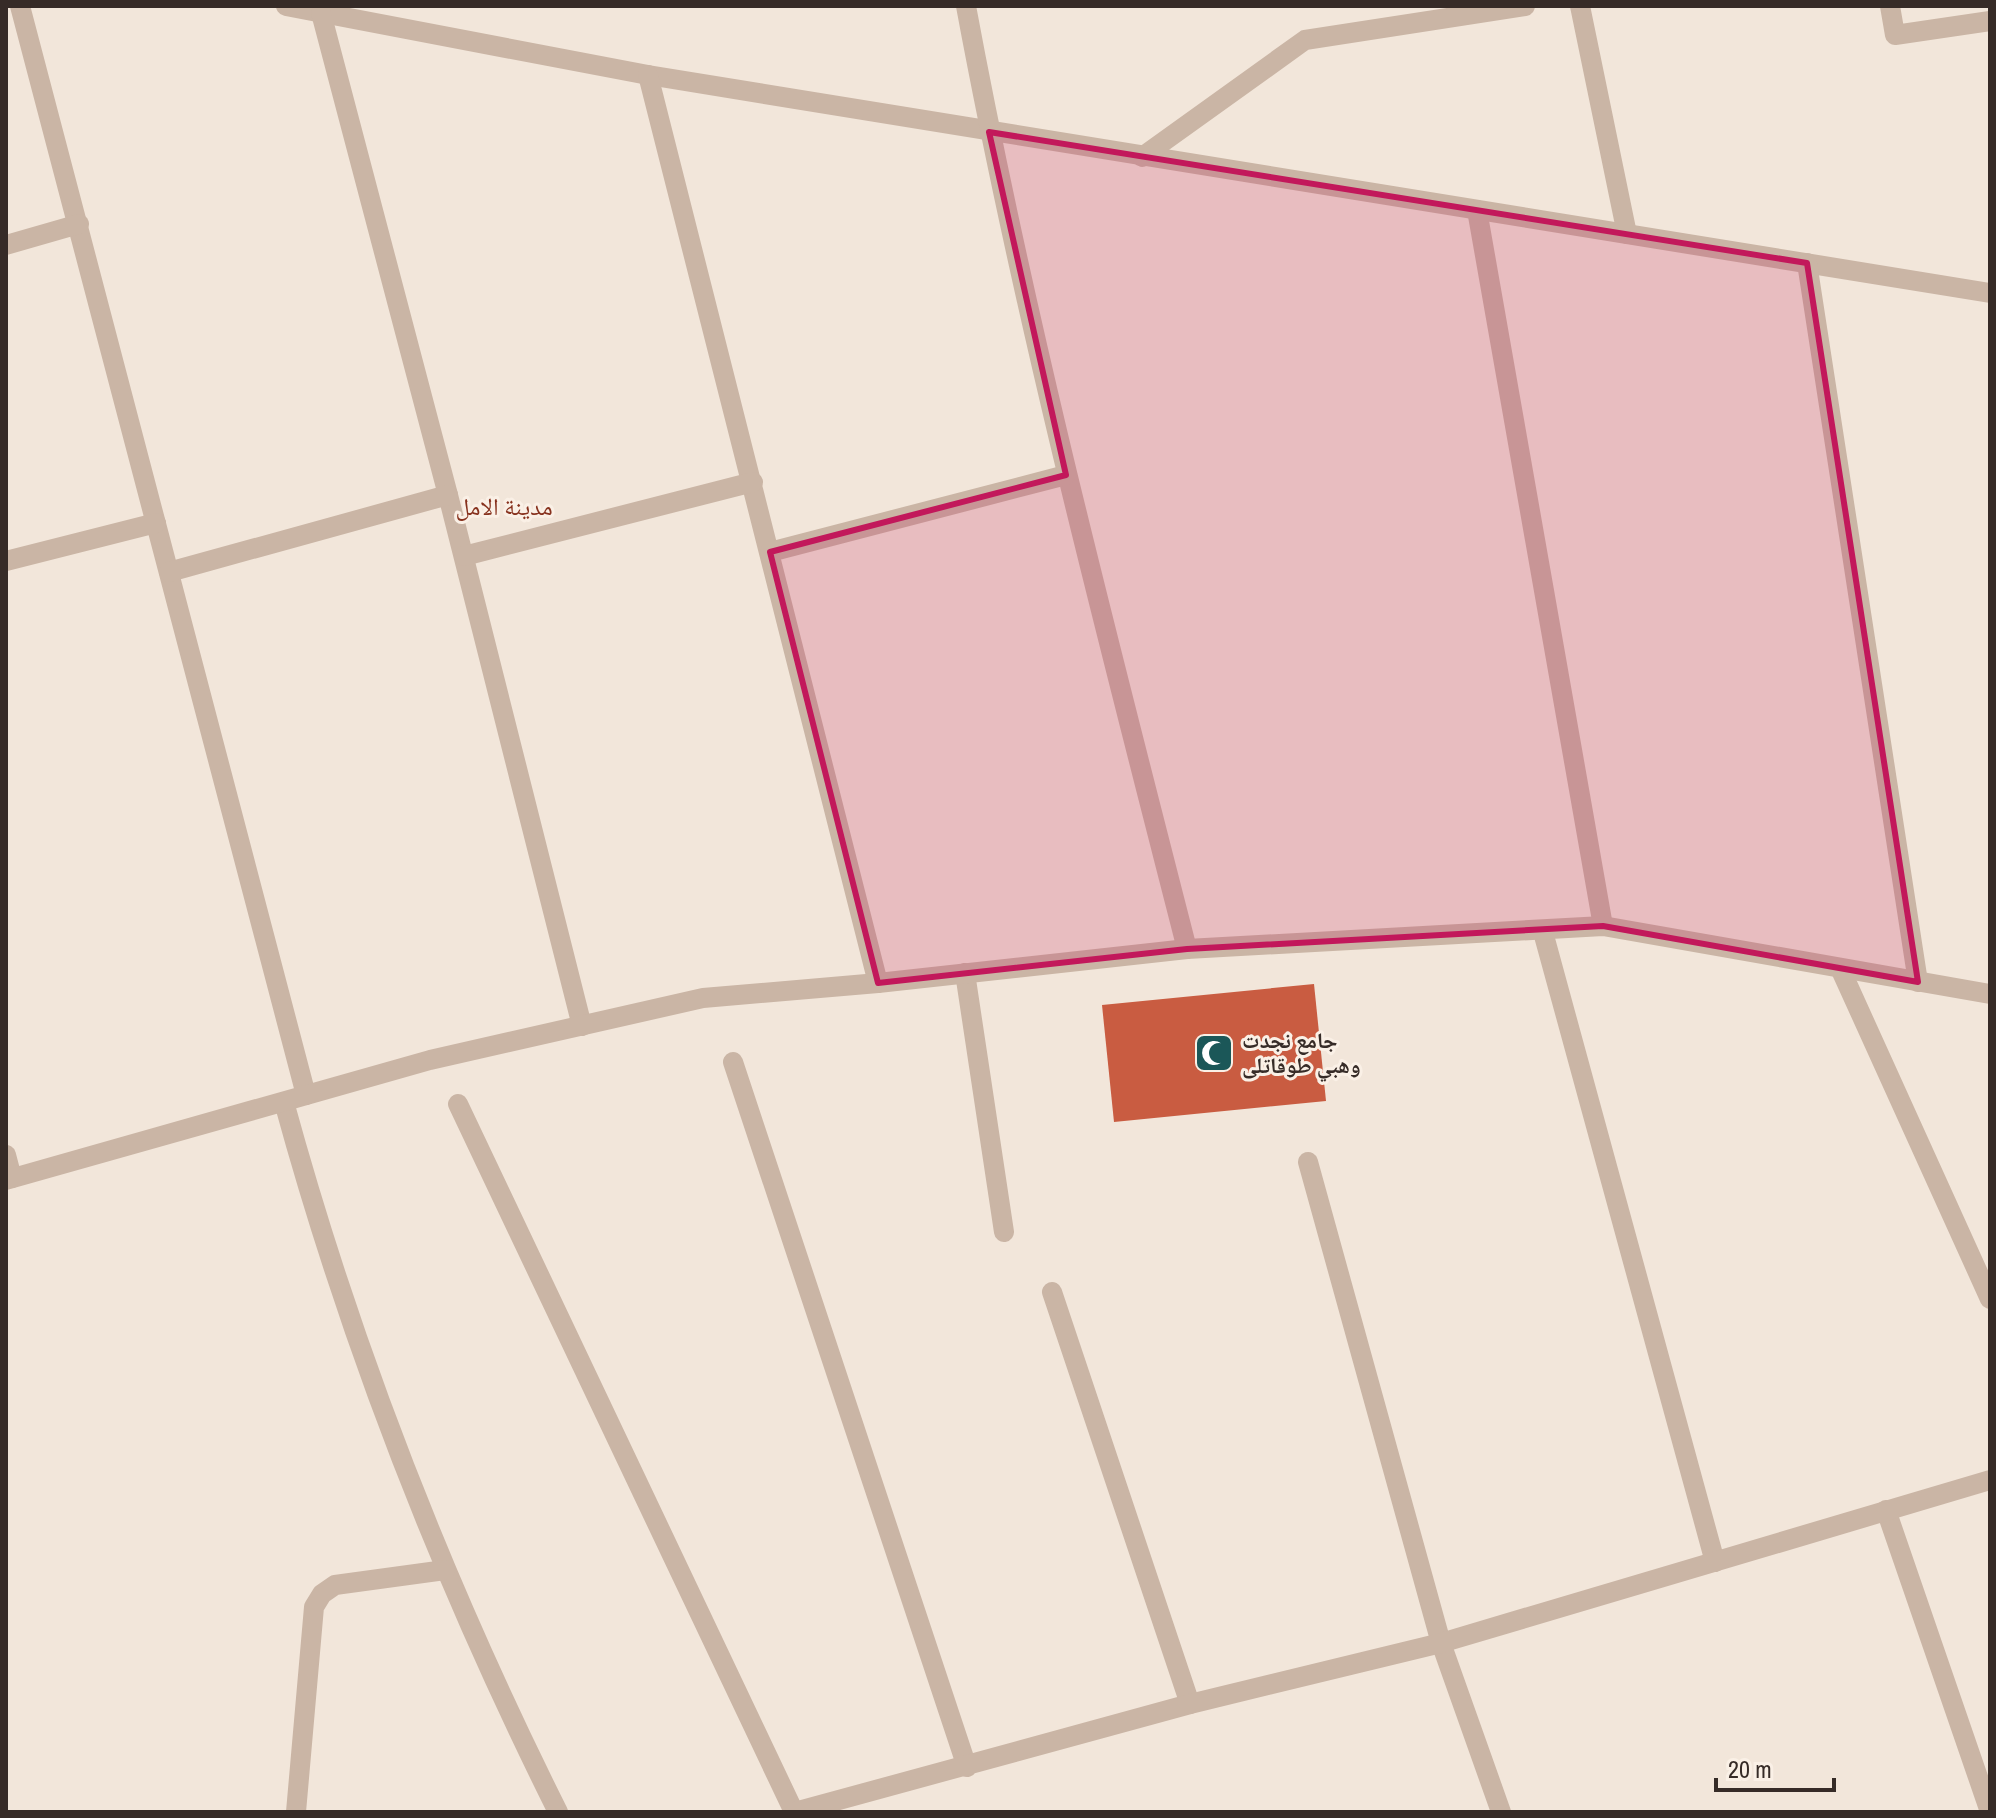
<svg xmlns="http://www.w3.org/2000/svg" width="1996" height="1818" viewBox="0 0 1996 1818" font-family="'Archivo Narrow','Noto Naskh Arabic',sans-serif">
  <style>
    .building { fill: #c95c41 }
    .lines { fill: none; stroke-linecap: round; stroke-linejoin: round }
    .service { stroke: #cab5a5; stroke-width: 20 }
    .minor { stroke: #cab5a5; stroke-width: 20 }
    .marked { fill: #c2185b; fill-opacity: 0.2; stroke: #c2185b; stroke-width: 6; stroke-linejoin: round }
    .labels { text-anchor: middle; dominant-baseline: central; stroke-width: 6; stroke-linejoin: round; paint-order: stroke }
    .poi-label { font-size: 22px; font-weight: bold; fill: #362b27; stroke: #faf0e6; text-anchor: start }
    .neighbourhood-label { font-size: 24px; fill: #87321e; stroke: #faf0e6 }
  </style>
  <rect width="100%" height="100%" fill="#f2e6da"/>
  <polygon class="building" points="1314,984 1326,1101 1114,1122 1102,1005"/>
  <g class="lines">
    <polyline class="service" points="965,973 1004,1232"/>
    <g class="minor">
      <polyline points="20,6 306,1095"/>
      <polyline points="286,6 648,75 1990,293"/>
      <path d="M966 6C1025 324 1107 636 1187 949"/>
      <polyline points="1580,6 1627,234"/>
      <polyline points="1890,6 1895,35 1990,21"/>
      <polyline points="321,13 448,495 582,1026"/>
      <polyline points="648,75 878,983"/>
      <polyline points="1142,157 1305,40 1525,6"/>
      <polyline points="1477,210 1603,926"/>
      <polyline points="6,245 79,224"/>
      <polyline points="1807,263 1918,982"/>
      <polyline points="770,552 1066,475"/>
      <polyline points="464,556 753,482"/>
      <polyline points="6,561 156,523"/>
      <polyline points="169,572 448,495"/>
      <polyline points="1543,932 1715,1562"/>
      <polyline points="1840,968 1990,1299"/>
      <polyline points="733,1062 967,1767"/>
      <path d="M284 1102C351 1347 444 1584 558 1812"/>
      <polyline points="458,1104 794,1812"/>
      <polyline points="6,1155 12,1178"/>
      <polyline points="1308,1162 1441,1643 1501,1812"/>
      <polyline points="6,1180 430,1060 703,998 878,983 1187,949 1603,926 1990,994"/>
      <polyline points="1052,1292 1190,1704"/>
      <polyline points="1886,1510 1990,1812"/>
      <polyline points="296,1812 314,1607 322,1594 335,1585 445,1570"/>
      <polyline points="795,1812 1190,1704 1441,1643 1990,1480"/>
    </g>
  </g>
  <path class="marked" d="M989 132 1807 263 1918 982 1603 926 1187 949 878 983 770 552 1066 475Z"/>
  <defs>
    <symbol id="mosque-square" viewBox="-11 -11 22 22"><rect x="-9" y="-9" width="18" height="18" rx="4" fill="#1b5758" stroke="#faf0e6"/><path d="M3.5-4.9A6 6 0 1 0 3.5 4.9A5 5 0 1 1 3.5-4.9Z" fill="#fff"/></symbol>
  </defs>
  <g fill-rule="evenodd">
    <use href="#mosque-square" x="1192" y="1031" width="44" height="44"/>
  </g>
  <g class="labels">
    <g class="poi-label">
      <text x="1242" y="1040">جامع نجدت<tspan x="1242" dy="25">وهبي طوقاتلى</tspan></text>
    </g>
    <g class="neighbourhood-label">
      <text x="504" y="506">مدينة الامل</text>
    </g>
  </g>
  <rect width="1996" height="1818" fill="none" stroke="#362b27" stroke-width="16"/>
  <path d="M1716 1778v12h118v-12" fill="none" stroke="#362b27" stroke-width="4"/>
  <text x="1728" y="1778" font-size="24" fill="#362b27" stroke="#faf0e6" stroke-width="6" paint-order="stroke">20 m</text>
</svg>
